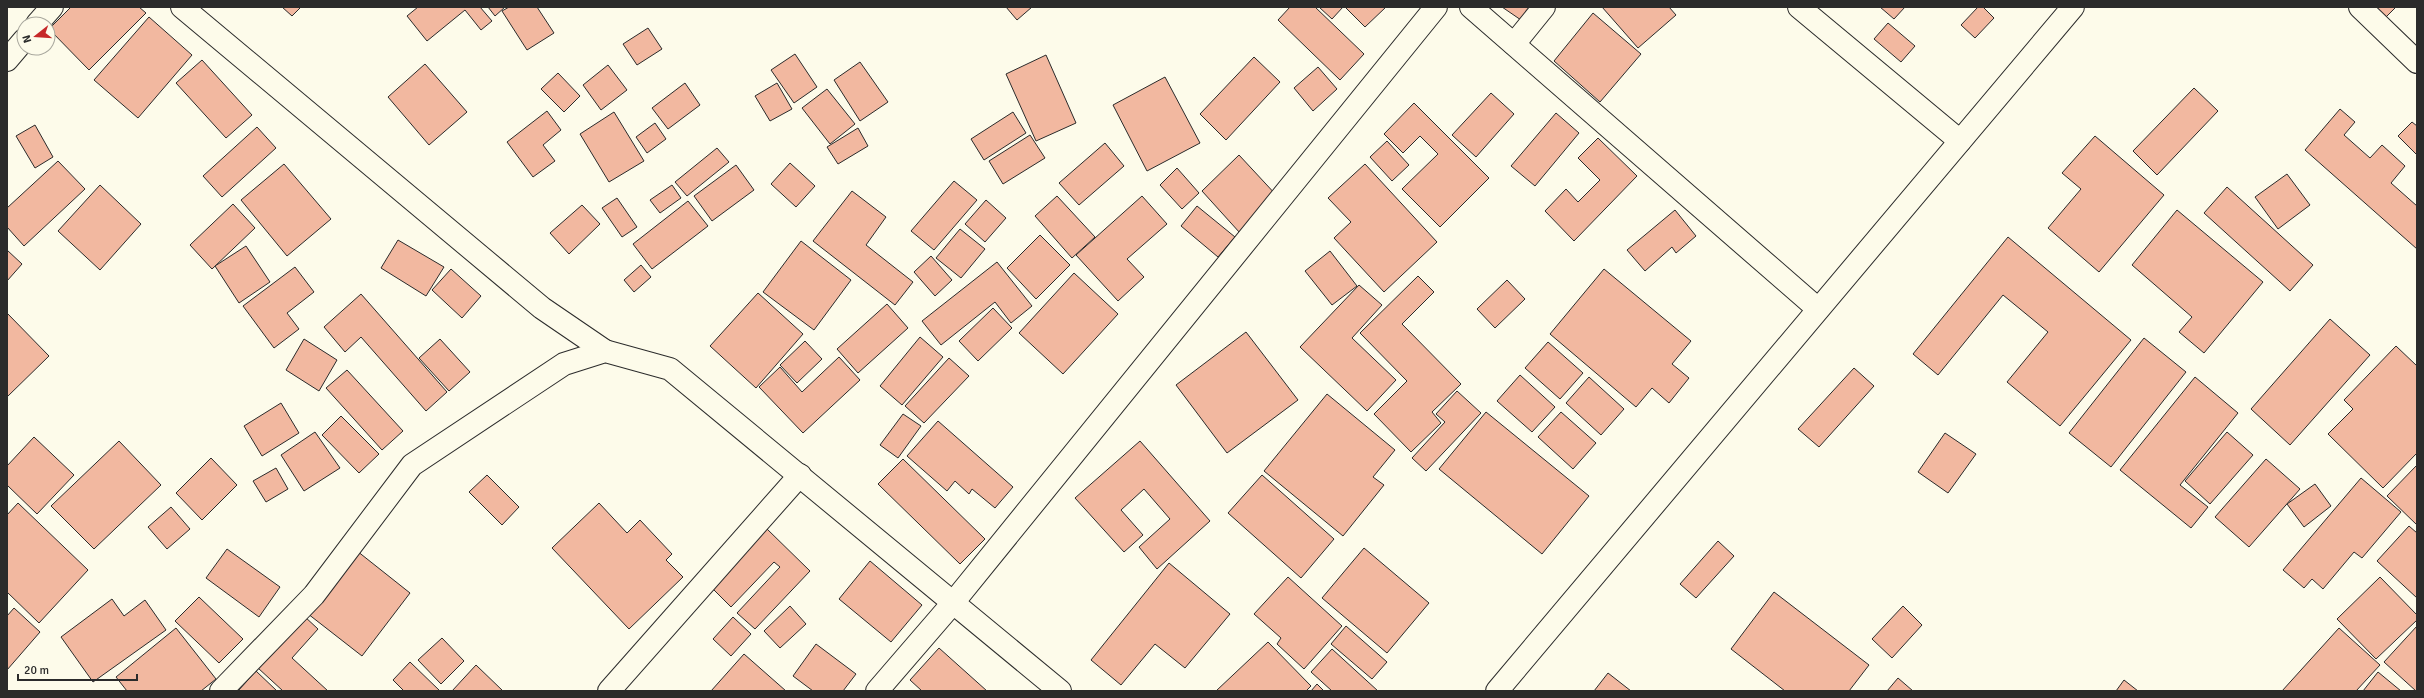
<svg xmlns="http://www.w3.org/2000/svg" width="2424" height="698" viewBox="0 0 2424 698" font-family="Signika,sans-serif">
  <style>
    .building { fill: #f2b8a0; stroke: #2b2b2b }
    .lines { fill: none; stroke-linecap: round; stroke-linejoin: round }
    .street-casing { stroke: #2b2b2b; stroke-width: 24 }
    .street { stroke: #fdfbea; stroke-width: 22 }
  </style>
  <rect width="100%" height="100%" fill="#fdfbea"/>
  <g class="building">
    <polygon points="71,7 139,7 146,13 89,70 49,29"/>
    <polygon points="282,7 301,7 292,16"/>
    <polygon points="418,7 480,7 492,21 481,30 465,10 427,41 407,16"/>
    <polygon points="488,7 505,7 495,16"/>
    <polygon points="509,7 537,7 554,33 527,50 502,11"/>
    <polygon points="1006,7 1032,7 1017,20"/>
    <polygon points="1290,7 1315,7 1364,54 1340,80 1278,20"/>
    <polygon points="1319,7 1343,7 1332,19"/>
    <polygon points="1345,7 1386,7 1365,27"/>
    <polygon points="1502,7 1533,7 1521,20"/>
    <polygon points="1602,7 1669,7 1676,15 1638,48"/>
    <polygon points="1880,7 1905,7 1894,19"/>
    <polygon points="1978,7 1983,7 1994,18 1975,38 1961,25"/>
    <polygon points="2362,7 2396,7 2379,24"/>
    <polygon points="1593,13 1641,54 1600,102 1554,61"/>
    <polygon points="149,17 192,55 138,118 94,80"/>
    <polygon points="1888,23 1915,46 1901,62 1874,39"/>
    <polygon points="648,28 662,49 637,65 623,44"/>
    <polygon points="795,54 817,87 794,103 771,70"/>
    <polygon points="1046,55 1076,123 1036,141 1006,74"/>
    <polygon points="1254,57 1280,82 1226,140 1200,114"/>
    <polygon points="202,60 252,115 226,138 176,83"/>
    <polygon points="860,62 888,102 860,121 834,80"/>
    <polygon points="425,64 467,112 429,145 388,97"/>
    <polygon points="608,65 627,90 601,110 583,85"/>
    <polygon points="1318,67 1337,89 1313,111 1294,88"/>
    <polygon points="558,73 580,96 564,112 541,89"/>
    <polygon points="1165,77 1200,143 1147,171 1113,105"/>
    <polygon points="685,83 700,105 668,129 652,108"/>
    <polygon points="777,83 792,109 770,121 755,96"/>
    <polygon points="2194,88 2218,111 2157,175 2133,151"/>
    <polygon points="827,89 855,124 830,144 802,108"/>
    <polygon points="1491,93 1514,114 1476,157 1452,135"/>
    <polygon points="1414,103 1489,178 1440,227 1402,189 1438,154 1420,136 1403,153 1384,134"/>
    <polygon points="2340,109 2355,122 2344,135 2370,158 2382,145 2405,166 2391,183 2417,206 2417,249 2305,150"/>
    <polygon points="547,111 561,130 543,145 555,161 533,177 507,142"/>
    <polygon points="614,112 644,161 609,182 580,134"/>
    <polygon points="1013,112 1026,133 984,160 971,139"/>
    <polygon points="1556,113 1579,133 1535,186 1511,166"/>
    <polygon points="2412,122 2417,126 2417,155 2398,136"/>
    <polygon points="655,123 666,139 647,153 636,137"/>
    <polygon points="35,125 53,157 35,168 16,136"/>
    <polygon points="257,127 276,148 222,197 203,176"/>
    <polygon points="858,128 868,146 838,164 827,147"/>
    <polygon points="1030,135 1045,158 1003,184 989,161"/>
    <polygon points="2095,136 2164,195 2099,272 2048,228 2081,189 2062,173"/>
    <polygon points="1598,138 1637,176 1574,241 1545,211 1566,189 1578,202 1600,180 1578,158"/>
    <polygon points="1387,141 1409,165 1392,181 1370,157"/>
    <polygon points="1105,143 1124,166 1079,205 1059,183"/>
    <polygon points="717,148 729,162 687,196 675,182"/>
    <polygon points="1239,155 1278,197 1240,233 1202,191"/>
    <polygon points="58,161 85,189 24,246 7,227 7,208"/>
    <polygon points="790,163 815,186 796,207 771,184"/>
    <polygon points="284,164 331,219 287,256 241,200"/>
    <polygon points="1365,164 1437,242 1384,292 1334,238 1351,222 1328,198"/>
    <polygon points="736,165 754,190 712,221 694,196"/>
    <polygon points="1177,168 1199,193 1182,209 1160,185"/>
    <polygon points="2287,174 2310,205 2278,229 2255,197"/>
    <polygon points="954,181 977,200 934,250 911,231"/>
    <polygon points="100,185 141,224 100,270 58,231"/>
    <polygon points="672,185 681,198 660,213 650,200"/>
    <polygon points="2227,187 2313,265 2290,291 2204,213"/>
    <polygon points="852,191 886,217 866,245 913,282 895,305 813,241"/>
    <polygon points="1057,196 1095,237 1072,258 1035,216"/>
    <polygon points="1142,196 1167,224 1127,259 1144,277 1118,301 1076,255"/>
    <polygon points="617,198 637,227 622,237 602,208"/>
    <polygon points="986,200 1006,218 985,242 965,224"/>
    <polygon points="688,201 708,226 652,269 633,244"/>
    <polygon points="233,204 255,228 212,269 190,245"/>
    <polygon points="582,205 600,224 569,254 550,233"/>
    <polygon points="1197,206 1235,237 1218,257 1181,226"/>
    <polygon points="1675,210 1696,236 1676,253 1672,247 1645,271 1627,250"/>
    <polygon points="2177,210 2263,282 2204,353 2179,332 2192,317 2132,265"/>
    <polygon points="960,229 985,249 961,278 936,258"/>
    <polygon points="1040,235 1070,265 1036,299 1007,268"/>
    <polygon points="2008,237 2131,340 2060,426 2007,382 2048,332 2003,295 1938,375 1913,354"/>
    <polygon points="398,240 444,267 426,296 381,268"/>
    <polygon points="801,241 851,280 814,330 763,292"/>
    <polygon points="246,246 270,282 239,303 215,266"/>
    <polygon points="7,250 22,264 7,281"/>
    <polygon points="1330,251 1357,286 1332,305 1305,271"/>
    <polygon points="931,256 952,280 935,296 914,272"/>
    <polygon points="997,262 1032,306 1011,323 995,302 941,345 922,321"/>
    <polygon points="641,265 651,277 634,292 624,280"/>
    <polygon points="295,267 314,292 287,313 299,329 274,348 243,306"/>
    <polygon points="451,269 481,296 462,318 432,290"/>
    <polygon points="1604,269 1691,341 1672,364 1689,378 1669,403 1652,388 1636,407 1550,334"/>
    <polygon points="1074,273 1118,314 1063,374 1019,333"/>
    <polygon points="1418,276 1434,292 1402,324 1461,384 1432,412 1441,423 1411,452 1374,414 1407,381 1360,333"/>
    <polygon points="1507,280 1525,299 1495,328 1477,309"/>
    <polygon points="1359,285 1382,305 1352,338 1396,380 1367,411 1300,347"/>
    <polygon points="758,293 803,334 756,388 710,346"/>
    <polygon points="361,294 447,392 426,411 361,337 345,352 324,327"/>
    <polygon points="887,304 908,328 858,373 837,349"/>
    <polygon points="993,308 1012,328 978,361 959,341"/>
    <polygon points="7,313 49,356 7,397"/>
    <polygon points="2330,319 2370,355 2290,445 2251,409"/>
    <polygon points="1246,332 1298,400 1227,453 1176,385"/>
    <polygon points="920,337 943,357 902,405 880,386"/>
    <polygon points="2144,338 2186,372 2111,467 2069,433"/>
    <polygon points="304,339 337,360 319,391 286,370"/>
    <polygon points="440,339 470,372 449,391 419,358"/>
    <polygon points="805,341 822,359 797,383 780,365"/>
    <polygon points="1548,342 1583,373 1560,399 1525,368"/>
    <polygon points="2396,346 2417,366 2417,453 2383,488 2328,434 2353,409 2344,400"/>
    <polygon points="839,357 860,380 803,433 759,387 780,367 802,392"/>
    <polygon points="949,358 969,376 924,423 905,406"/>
    <polygon points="1854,368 1874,386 1819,447 1798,429"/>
    <polygon points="347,370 403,431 382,450 326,388"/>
    <polygon points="1520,375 1555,407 1532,432 1497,401"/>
    <polygon points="1589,377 1624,409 1601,435 1566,403"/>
    <polygon points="2195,377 2238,413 2180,485 2208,507 2191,528 2120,470"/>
    <polygon points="1457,391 1481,413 1426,471 1412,458 1445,422 1436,414"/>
    <polygon points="1327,394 1395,450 1373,477 1384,485 1343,536 1264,471"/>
    <polygon points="281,403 299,433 262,456 244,426"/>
    <polygon points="1486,412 1589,496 1542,554 1439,469"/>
    <polygon points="1561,412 1596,443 1573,469 1538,437"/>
    <polygon points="903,414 921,426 898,458 880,445"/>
    <polygon points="341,416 379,454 359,473 322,435"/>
    <polygon points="938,421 1013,487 995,508 972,489 969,494 955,481 947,491 907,456"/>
    <polygon points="315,432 340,468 304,491 281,455"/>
    <polygon points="2227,432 2253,455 2210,504 2185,481"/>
    <polygon points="1945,433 1976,454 1948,493 1918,472"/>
    <polygon points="34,437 74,475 37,514 7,485 7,466"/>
    <polygon points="119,441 161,485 94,549 51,506"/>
    <polygon points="1140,441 1210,521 1157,569 1139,547 1170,519 1144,489 1121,510 1143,535 1124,552 1075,498"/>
    <polygon points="211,458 237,485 202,520 176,493"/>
    <polygon points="903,459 985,539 960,564 878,484"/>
    <polygon points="2266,459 2300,489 2249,547 2215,517"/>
    <polygon points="2417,465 2417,525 2387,496"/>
    <polygon points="276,468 288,489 266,502 253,481"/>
    <polygon points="487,475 519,507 502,525 469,492"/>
    <polygon points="1262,475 1334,539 1301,578 1228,513"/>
    <polygon points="2361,478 2401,512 2362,558 2354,552 2323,589 2312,579 2304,588 2283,570"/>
    <polygon points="2315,484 2331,506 2304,527 2287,504"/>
    <polygon points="18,503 88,570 39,623 7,592 7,515"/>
    <polygon points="599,503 627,533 640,520 672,554 666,560 683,577 629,629 552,548"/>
    <polygon points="171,507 190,529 167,549 148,527"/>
    <polygon points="2409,526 2417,533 2417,598 2377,561"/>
    <polygon points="766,528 810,571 755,629 737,613 780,567 774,562 731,607 710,586"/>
    <polygon points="1718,541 1734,556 1696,598 1680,584"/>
    <polygon points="352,547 410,593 362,656 303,610"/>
    <polygon points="1364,548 1429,603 1387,653 1322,598"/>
    <polygon points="227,549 280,587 259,617 206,578"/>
    <polygon points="870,561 922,605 891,642 839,599"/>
    <polygon points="1169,563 1230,614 1185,668 1155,644 1121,685 1091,660"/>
    <polygon points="1288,577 1342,626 1304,669 1277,644 1281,638 1254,614"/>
    <polygon points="2380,577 2417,615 2417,620 2376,659 2337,619"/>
    <polygon points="1774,592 1869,665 1849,691 1785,691 1731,649"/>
    <polygon points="199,597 243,639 219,663 175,621"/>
    <polygon points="112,599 124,616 145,600 166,630 93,682 61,637"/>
    <polygon points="790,606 806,624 780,648 764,631"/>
    <polygon points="1903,606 1922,625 1892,658 1872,639"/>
    <polygon points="14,608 40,632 7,670 7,616"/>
    <polygon points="304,616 318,629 292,658 328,691 283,691 258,668"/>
    <polygon points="733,617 751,634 731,656 713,639"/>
    <polygon points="1346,626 1387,662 1372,679 1331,644"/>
    <polygon points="2417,626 2417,691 2416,691 2384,662"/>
    <polygon points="176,628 216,679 201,691 127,691 116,677"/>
    <polygon points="2339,628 2380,665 2356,691 2282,691"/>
    <polygon points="442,638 464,661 441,684 418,660"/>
    <polygon points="1268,642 1311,686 1306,691 1216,691"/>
    <polygon points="816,644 856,674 843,691 813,691 793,676"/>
    <polygon points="939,648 987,691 922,691 910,680"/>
    <polygon points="1332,649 1378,691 1332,691 1311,672"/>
    <polygon points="744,654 786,691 711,691"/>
    <polygon points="410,662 440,691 404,691 393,680"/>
    <polygon points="476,665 503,691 452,691"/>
    <polygon points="256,671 277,691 238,691"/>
    <polygon points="2378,672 2401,691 2363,691"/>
    <polygon points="1608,673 1631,691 1594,691"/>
    <polygon points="1898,678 1913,691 1887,691"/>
    <polygon points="2124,680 2138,691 2116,691"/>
    <polygon points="1317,684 1324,691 1311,691"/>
  </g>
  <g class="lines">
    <defs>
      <g id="street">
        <polyline points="182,7 542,308 605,351"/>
        <polyline points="1471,7 1818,309"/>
        <polyline points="1799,7 1960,141"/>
        <polyline points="2360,7 2417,62"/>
        <polyline points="37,24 52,7"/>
        <polyline points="1514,44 1544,7"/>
        <polyline points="7,60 24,40"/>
        <polyline points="221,691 314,595 412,465 564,364 605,351 670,369 1060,691"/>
        <polyline points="609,691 800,475"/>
        <polyline points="877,691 952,604 1436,7"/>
        <polyline points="1497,691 2073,7"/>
      </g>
    </defs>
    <use href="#street" class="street-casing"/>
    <use href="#street" class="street"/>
  </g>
  <rect width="2424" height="698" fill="none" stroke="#2b2b2b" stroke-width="16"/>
  <g transform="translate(36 36) rotate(253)"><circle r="19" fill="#fdfbea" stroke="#a9a89e"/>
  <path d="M0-3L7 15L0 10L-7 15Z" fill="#c62828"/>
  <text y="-6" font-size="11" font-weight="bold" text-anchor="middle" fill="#2b2b2b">N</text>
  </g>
  <path d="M18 674v6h119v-6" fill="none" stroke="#2b2b2b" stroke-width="2"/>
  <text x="24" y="674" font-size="12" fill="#2b2b2b" stroke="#fdfbea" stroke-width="3" paint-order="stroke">20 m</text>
</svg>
